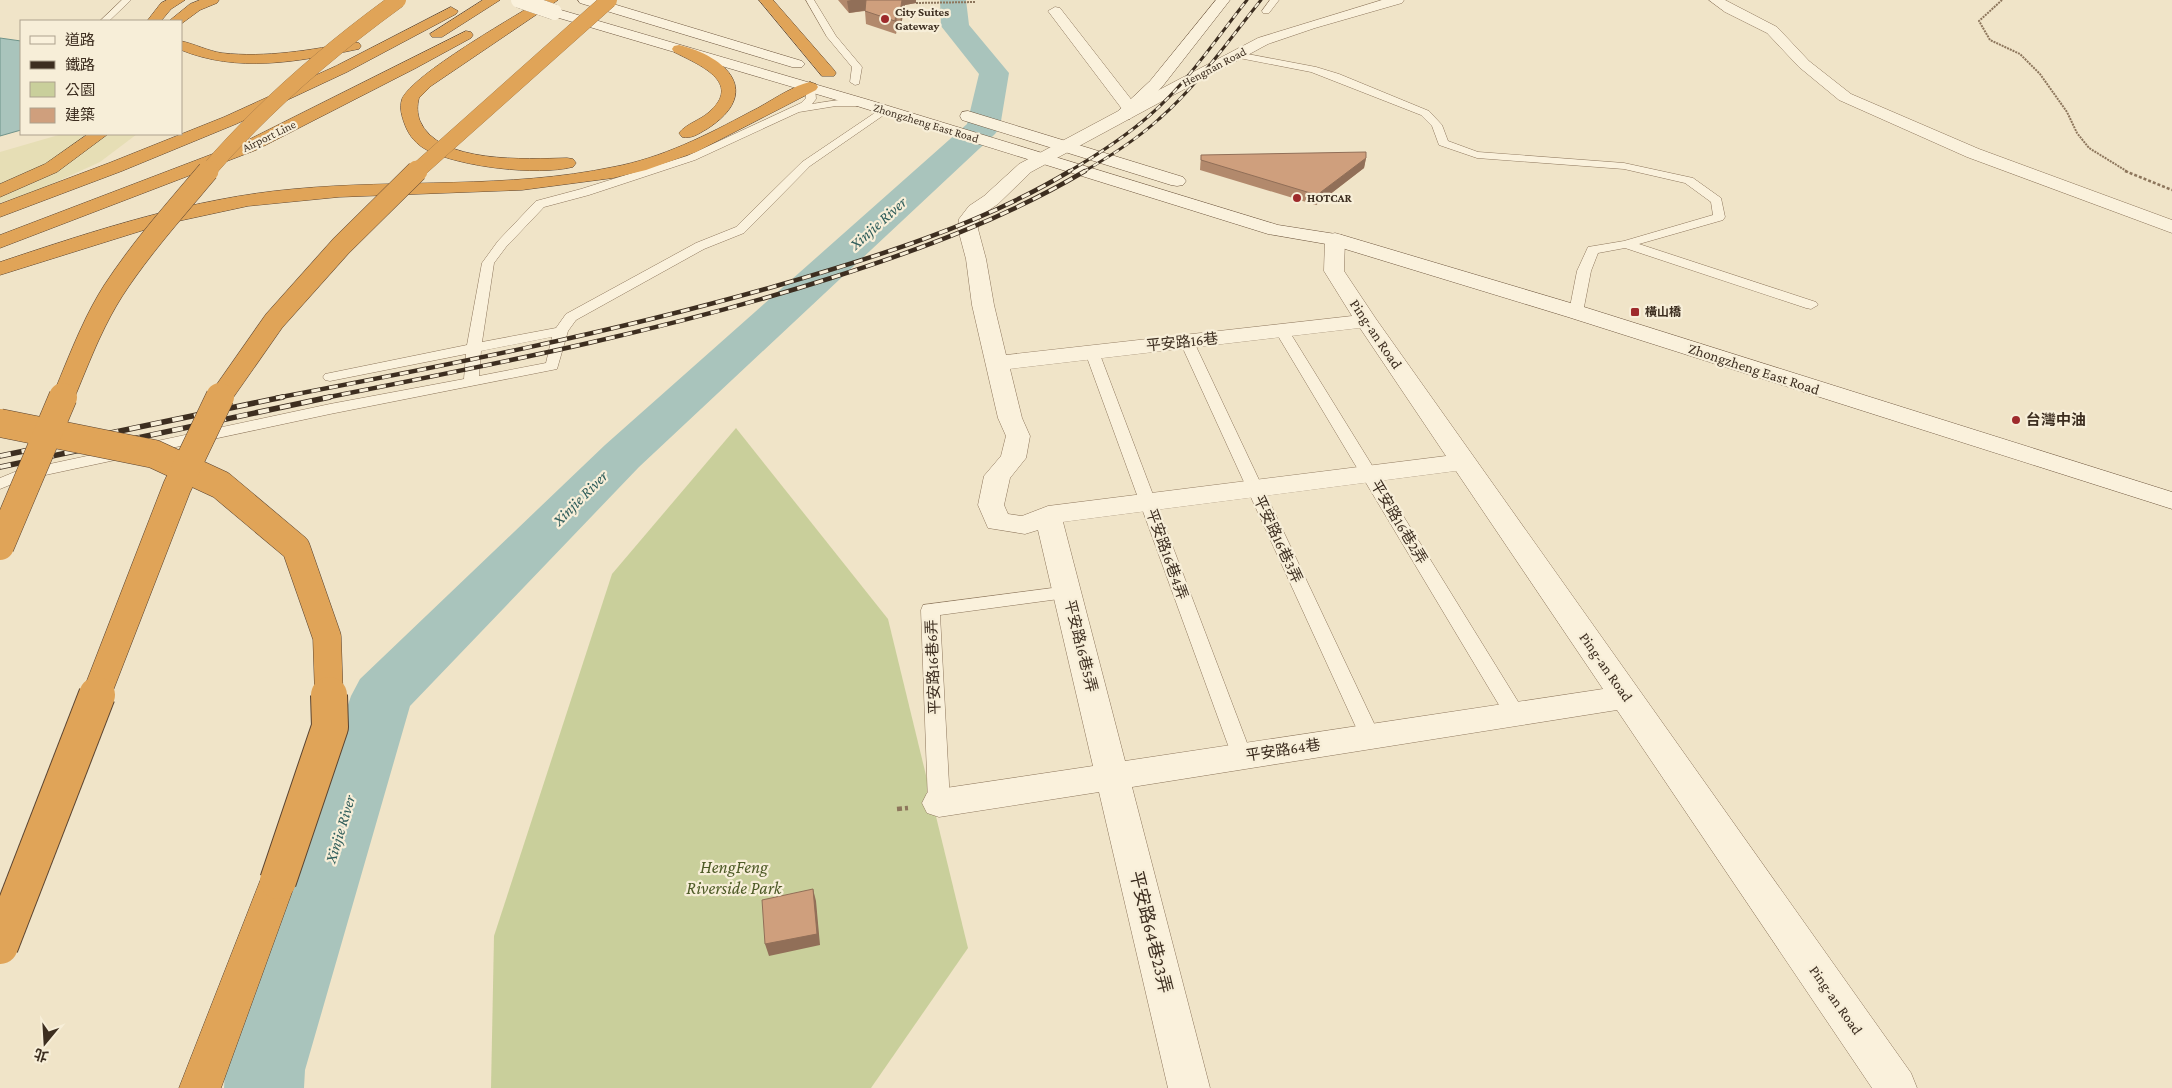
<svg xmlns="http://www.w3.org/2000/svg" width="2172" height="1088" viewBox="0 0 2172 1088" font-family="'Crimson Pro','Noto Sans TC',serif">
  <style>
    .farmland { fill: #e6deb5 }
    .green { fill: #c9cf9b }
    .water { fill: #a9c4bc; stroke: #6f938a }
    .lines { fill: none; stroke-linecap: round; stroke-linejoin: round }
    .river { fill: #a9c4bc; fill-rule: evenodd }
    .lane-casing { stroke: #8d765c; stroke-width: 1 }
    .street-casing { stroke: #8d765c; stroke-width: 1 }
    .secondary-casing { stroke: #6f573f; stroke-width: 1 }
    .highway-casing { stroke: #5b4430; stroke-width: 1 }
    .path-far2 { stroke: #8d765c; stroke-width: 2; stroke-dasharray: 2 1; stroke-linecap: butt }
    .path-far1 { stroke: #8d765c; stroke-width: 2.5; stroke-dasharray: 3 2; stroke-linecap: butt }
    .path { stroke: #8d765c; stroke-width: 4.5; stroke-dasharray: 5 3; stroke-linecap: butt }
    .lane { fill: #faf1dc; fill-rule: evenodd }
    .street { fill: #faf1dc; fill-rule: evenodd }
    .secondary { fill: #faf1dc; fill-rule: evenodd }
    .highway { fill: #e0a458; fill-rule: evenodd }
    .rail-far2-casing { stroke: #3d2e20; stroke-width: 3 }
    .rail-far1-casing { stroke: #3d2e20; stroke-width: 4.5 }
    .rail-casing { stroke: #3d2e20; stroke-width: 5.5 }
    .rail-far2 { stroke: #f7eed8; stroke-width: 2; stroke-dasharray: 6; stroke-linecap: butt }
    .rail-far1 { stroke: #f7eed8; stroke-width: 3; stroke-dasharray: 9; stroke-linecap: butt }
    .rail { stroke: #f7eed8; stroke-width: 4; stroke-dasharray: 11; stroke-linecap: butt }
    .secondary-bridge-casing { stroke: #6f573f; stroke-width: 16; stroke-linecap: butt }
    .highway-bridge-far3-casing { stroke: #5b4430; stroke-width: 16; stroke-linecap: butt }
    .highway-bridge-far2-casing { stroke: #5b4430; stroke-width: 22; stroke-linecap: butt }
    .highway-bridge-far1-casing { stroke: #5b4430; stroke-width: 29; stroke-linecap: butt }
    .highway-bridge-casing { stroke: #5b4430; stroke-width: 38; stroke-linecap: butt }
    .secondary-bridge { stroke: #faf1dc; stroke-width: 16 }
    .highway-bridge-far3 { stroke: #e0a458; stroke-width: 16 }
    .highway-bridge-far2 { stroke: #e0a458; stroke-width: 21 }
    .highway-bridge-far1 { stroke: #e0a458; stroke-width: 28 }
    .highway-bridge { stroke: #e0a458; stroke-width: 36 }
    .wall { fill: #b2896c }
    .shaded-wall { fill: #916f58 }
    .building { fill: #cf9f7d; stroke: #916f58 }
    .poi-dot { fill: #9e2a2b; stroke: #f7eed8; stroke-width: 2 }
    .labels { text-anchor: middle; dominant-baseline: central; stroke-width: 4.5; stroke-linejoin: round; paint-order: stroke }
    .far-poi-label { font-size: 12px; font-weight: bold; fill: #3d2e20; stroke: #f7eed8; text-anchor: start }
    .far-street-label { font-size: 12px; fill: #3d2e20; stroke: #f7eed8 }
    .street-label { font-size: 15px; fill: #3d2e20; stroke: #f7eed8 }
    .poi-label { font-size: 15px; font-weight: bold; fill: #3d2e20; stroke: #f7eed8; text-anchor: start }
    .water-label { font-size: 16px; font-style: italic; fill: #2f5d5a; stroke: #f7eed8 }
    .near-park-label { font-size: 18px; font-style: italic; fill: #4d5a26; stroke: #f7eed8 }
    .near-street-label { font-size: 18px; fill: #3d2e20; stroke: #f7eed8 }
  </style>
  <rect width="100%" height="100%" fill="#f0e4c8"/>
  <polygon class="farmland" points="62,134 137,134 100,162 43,188 0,203 0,152"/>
  <polygon class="green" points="736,428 888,619 968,948 871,1088 491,1088 494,936 612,574"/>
  <polygon class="water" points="0,38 21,41 21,130 0,136"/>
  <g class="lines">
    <polygon class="river" points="940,0 966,0 969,25 1009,73 1000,127 995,134 639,467 410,706 305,1070 304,1088 224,1088 225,1070 351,696 360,679 605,445 967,124 979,74 941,26"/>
    <defs>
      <g id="lane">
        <polygon points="122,0 131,0 109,21 100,21"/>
        <polygon points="806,0 814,0 836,36 862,67 859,84 855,85 850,82 852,67 827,37"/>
        <polygon points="1270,0 1279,0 1269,13 1263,13 1262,11"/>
        <polygon points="1237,52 1316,67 1339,74 1429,111 1442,125 1448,141 1478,152 1624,163 1693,178 1721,198 1725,217 1723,220 1639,244 1816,302 1818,305 1811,309 1806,308 1625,248 1598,253 1591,271 1583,312 1576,316 1571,315 1569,312 1577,271 1588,247 1624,241 1713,215 1711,202 1685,183 1624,169 1477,158 1439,145 1432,126 1421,115 1311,72 1234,57 1234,53"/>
        <path d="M810 84 815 87 816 99 812 104C825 102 859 95 868 103L863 106H836L799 112 695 160 589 195 544 207 506 247 494 263 482 342 556 328 566 314 696 243 736 227 802 162 882 108 886 107 891 110 810 166 744 233 704 249 576 320 568 331 557 369 330 414 22 480 0 489V478L17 471 330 404 464 379 466 354 330 381 325 380 323 377 325 374 330 373 467 345 482 263 498 241 536 201 581 189 687 156 801 103 806 98 805 87ZM552 337 546 363 479 376 481 351Z"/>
        <polygon points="1282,327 1289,331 1522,708 1525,714 1522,720 1515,722 1508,720 1275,331"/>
        <polygon points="1187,338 1194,342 1380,736 1377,742 1370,744 1363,742 1360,736 1180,342"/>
        <polygon points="1092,348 1097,349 1099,352 1252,756 1249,762 1242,764 1235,762 1232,756 1085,352 1087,349"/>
        <polygon points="1068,586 1074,587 1077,592 1074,597 940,615 950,803 947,809 939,812 931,809 928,803 921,610 923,605"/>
      </g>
      <g id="street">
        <path d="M1382 0H1404L1402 3 1315 28 1268 44 1031 172 998 204 983 214 979 219 978 229 986 259 994 305 1006 355 1352 316 1324 271 1325 239 1328 235 1335 233 1342 235 1345 239 1344 271 1376 319 1911 1073 1917 1088H1872L1617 710 1132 787 1210 1088H1168L1099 792 939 817 927 813 922 803 927 793 939 789 1093 766 1038 530 1025 534 988 528 978 505 984 476 1001 456 1006 436 998 418 972 305 966 259 958 229 959 219 969 206 984 196 1019 164 1122 109 1048 11 1055 7 1060 8 1134 103 1258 38ZM1360 328 1446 456 1048 506 1022 516 1008 514 1004 505 1010 478 1026 458 1030 436 1022 418 1010 369ZM1456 471 1603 689 1125 761 1063 522Z"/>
        <polygon points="1709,0 1725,0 1777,27 1809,61 1851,94 1979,149 2172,220 2172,233 1967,157 1839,100 1799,67 1767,33 1725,12"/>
      </g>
      <g id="secondary">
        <polygon points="578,0 600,0 802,61 805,64 802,67 792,67 580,3"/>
        <polygon points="1216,0 1230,0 1162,87 1130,119 1118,119 1116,115 1118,111 1150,81"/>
        <polygon points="554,8 869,100 1278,225 1342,235 1584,307 2172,492 2172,509 1568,317 1332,245 1268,234 857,106 549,15 547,12"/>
        <polygon points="968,111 1183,177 1186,181 1183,185 1177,186 1171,185 962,120 960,116 962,112"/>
      </g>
      <g id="highway">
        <polygon points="167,0 185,0 171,9 161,21 147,21 161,3"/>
        <polygon points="200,0 219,0 217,3 200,10 181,24 181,21 169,21 190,4"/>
        <polygon points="483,0 500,0 442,37 432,37 430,34"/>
        <path d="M541 0H558L431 86 419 98C417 106 417 113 420 121 438 164 527 159 567 158L573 159 576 163 573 167C537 176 460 167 427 150 417 145 409 136 405 125 402 117 399 108 402 99 413 74 514 17 541 0Z"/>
        <polygon points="759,0 773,0 834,70 836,73 834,76 822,76"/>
        <polygon points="451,7 458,11 456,14 347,72 236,124 122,171 0,217 0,204 109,163 224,117 336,66"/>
        <polygon points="466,31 471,32 473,35 471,38 416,68 256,150 0,248 0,235 244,142"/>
        <path d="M181 41C195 44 208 51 222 53 266 58 311 50 354 42L359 43 361 46 359 49 354 50C297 62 237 73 181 50Z"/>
        <path d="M679 45C728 57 763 93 707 129 698 134 692 139 682 137L679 133C686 124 700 120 708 113 745 82 697 64 674 52L672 49 674 46Z"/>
        <path d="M810 82 816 84 818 87 816 90 696 152 646 170 613 178 522 190 339 197 248 206 160 225 0 275V262C96 230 193 198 294 189 400 179 508 189 613 167 662 158 707 135 750 112 769 103 789 87 810 82Z"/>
        <polygon points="88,134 108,134 57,172 0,197 0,184 45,164"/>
        <polygon points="278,865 291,870 296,881 221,1088 179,1088 260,881 265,870"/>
      </g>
    </defs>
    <use href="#lane" class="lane-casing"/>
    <use href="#street" class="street-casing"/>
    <use href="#secondary" class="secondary-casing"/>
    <use href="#highway" class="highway-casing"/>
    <g class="path-far2">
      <polyline points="2002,0 1979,21 1990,40 2020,54 2040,74 2067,112 2077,133 2089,148 2128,172"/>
      <polyline points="916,3 976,2"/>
    </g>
    <polyline class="path-far1" points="2125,171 2172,190"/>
    <polyline class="path" points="897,809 908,808"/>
    <use href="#lane" class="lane"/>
    <use href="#street" class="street"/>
    <use href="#secondary" class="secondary"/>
    <use href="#highway" class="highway"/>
    <defs>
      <g id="rail-far2">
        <path d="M1068 172C1097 155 1125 137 1150 115 1188 82 1216 39 1247 0"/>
        <path d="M1083 172C1109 157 1136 140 1159 119 1198 85 1228 41 1261 0"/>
      </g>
      <g id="rail-far1">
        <path d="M276 398C444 366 611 333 776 286 876 257 980 225 1070 171"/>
        <path d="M324 398C495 364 665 331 831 278 919 250 1006 218 1085 171"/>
      </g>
      <g id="rail">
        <polyline points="0,456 283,397"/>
        <polyline points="0,467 330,397"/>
      </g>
    </defs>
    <use href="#rail-far2" class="rail-far2-casing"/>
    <use href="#rail-far1" class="rail-far1-casing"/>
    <use href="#rail" class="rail-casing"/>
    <use href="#rail-far2" class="rail-far2"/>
    <use href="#rail-far1" class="rail-far1"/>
    <use href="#rail" class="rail"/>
    <defs>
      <polyline id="secondary-bridge" points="519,0 554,12"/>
      <g id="highway-bridge-far3">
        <path d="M207 172C262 108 329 50 398 0"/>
        <polyline points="416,172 609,0"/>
      </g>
      <g id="highway-bridge-far2">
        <path d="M63 398C78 362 92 324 113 291 141 248 175 210 208 171"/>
        <polyline points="220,398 274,321 341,246 417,171"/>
      </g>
      <g id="highway-bridge-far1">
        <polyline points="0,423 154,454 221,485 296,548 327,637 329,696"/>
        <polyline points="0,546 63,397"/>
        <polyline points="96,696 177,487 220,397"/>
      </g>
      <g id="highway-bridge">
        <polyline points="278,881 330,727 329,695"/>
        <polyline points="0,946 97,695"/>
      </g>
    </defs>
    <use href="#secondary-bridge" class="secondary-bridge-casing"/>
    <use href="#highway-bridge-far3" class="highway-bridge-far3-casing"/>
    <use href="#highway-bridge-far2" class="highway-bridge-far2-casing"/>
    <use href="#highway-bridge-far1" class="highway-bridge-far1-casing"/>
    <use href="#highway-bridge" class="highway-bridge-casing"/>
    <use href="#secondary-bridge" class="secondary-bridge"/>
    <use href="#highway-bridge-far3" class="highway-bridge-far3"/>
    <use href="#highway-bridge-far2" class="highway-bridge-far2"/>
    <use href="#highway-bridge-far1" class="highway-bridge-far1"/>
    <use href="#highway-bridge" class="highway-bridge"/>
  </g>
  <g class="wall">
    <polygon points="838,0 916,0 916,3 905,5 901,25 897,25 896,34 866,24 865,11 849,13"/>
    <polygon points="1201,155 1366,158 1364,168 1316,205 1200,170"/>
  </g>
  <g class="shaded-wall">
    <polygon points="851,0 866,0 868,10 849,13 847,1"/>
    <polygon points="902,0 916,0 916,3 905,5 901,25 900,12"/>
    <polygon points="896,12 897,25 896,34 895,21"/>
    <polygon points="1366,158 1364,168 1316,205 1317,195"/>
    <polygon points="813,889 816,901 820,945 769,956 765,944"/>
  </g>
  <g class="building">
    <polygon points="866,0 902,0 900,12 896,12 895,21 865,11"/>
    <polygon points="1366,152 1366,158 1317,195 1201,160 1201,155"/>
    <polygon points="813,889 817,934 765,944 762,900"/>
  </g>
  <g class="poi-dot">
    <circle cx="885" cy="19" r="5"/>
    <circle cx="1297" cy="198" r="5"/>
    <rect x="1630" y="307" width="10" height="10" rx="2.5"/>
    <circle cx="2016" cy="420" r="5"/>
  </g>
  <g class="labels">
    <g class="far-poi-label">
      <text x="895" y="12">City Suites<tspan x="895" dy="14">Gateway</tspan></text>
      <text x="1307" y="198">HOTCAR</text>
      <text x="1645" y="312">橫山橋</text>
    </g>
    <g class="far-street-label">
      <text transform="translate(1214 67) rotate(-28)">Hengnan Road</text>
      <text transform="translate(926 123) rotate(17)">Zhongzheng East Road</text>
      <text transform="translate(269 136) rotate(-26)">Airport Line</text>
    </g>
    <g class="street-label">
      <text transform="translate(1376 334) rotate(56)">Ping-an Road</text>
      <text transform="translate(1182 342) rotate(-6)">平安路16巷</text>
      <text transform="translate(1754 369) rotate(18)">Zhongzheng East Road</text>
      <text transform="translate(1399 522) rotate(59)">平安路16巷2弄</text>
      <text transform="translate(1278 539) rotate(65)">平安路16巷3弄</text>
      <text transform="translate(1167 554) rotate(70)">平安路16巷4弄</text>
      <text transform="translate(1081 646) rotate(76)">平安路16巷5弄</text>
      <text transform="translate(933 667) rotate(-92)">平安路16巷6弄</text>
      <text transform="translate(1606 667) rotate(55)">Ping-an Road</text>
      <text transform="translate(1283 750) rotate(-9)">平安路64巷</text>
      <text transform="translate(1836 1000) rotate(55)">Ping-an Road</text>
    </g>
    <g class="poi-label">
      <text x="2026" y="420">台灣中油</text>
    </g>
    <g class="water-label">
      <text transform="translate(878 223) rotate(-42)">Xinjie River</text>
      <text transform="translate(580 498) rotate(-45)">Xinjie River</text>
      <text transform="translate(340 829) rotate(-73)">Xinjie River</text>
    </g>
    <g class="near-park-label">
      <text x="734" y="867">HengFeng<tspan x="734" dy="21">Riverside Park</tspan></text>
    </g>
    <g class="near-street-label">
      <text transform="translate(1151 932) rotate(76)">平安路64巷23弄</text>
    </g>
  </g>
  <rect x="20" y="20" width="162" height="115" fill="#f7eed8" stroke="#ada18e"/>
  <rect x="30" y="36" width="25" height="8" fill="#faf1dc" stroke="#ada18e"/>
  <text x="65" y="45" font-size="15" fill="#3d2e20">道路</text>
  <rect x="30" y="61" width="25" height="8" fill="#3d2e20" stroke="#ada18e"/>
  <text x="65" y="70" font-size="15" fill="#3d2e20">鐵路</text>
  <rect x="30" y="82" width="25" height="15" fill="#c9cf9b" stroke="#ada18e"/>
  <text x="65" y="95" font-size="15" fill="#3d2e20">公園</text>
  <rect x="30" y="108" width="25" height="15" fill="#cf9f7d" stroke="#ada18e"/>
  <text x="65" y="120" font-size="15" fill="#3d2e20">建築</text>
  <g transform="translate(45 1043) rotate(198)" stroke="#f7eed8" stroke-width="4" paint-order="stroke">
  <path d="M0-4L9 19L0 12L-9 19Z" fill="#3d2e20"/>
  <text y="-8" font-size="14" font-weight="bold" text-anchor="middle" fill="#3d2e20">北</text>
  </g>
</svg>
